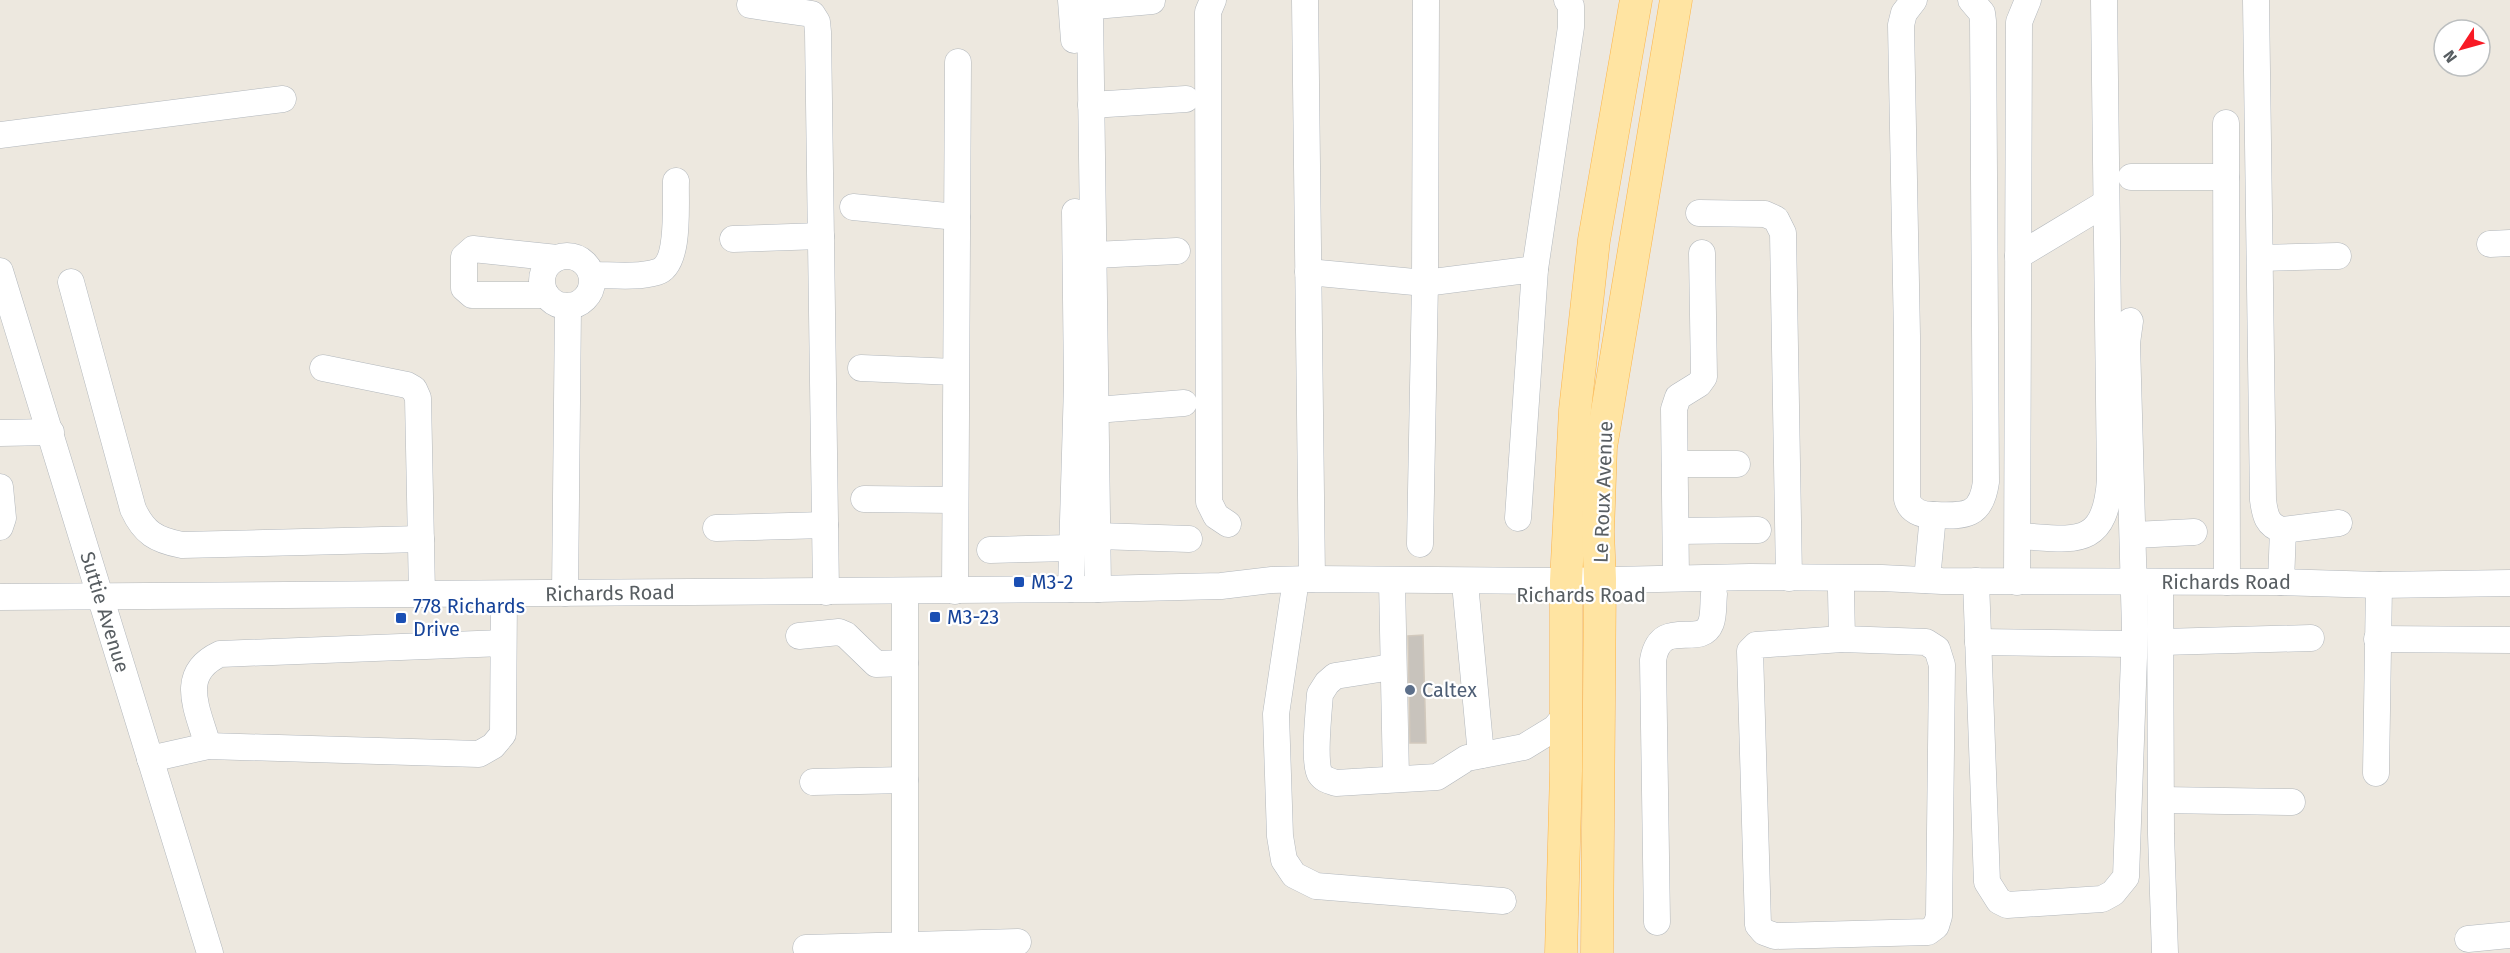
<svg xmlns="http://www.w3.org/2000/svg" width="2510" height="953" viewBox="0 0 2510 953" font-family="'Fira Sans',sans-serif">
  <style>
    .building { fill: #c8c3bc; stroke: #d2c9bd; stroke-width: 1.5 }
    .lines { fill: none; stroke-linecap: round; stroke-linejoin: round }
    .minor-casing { stroke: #b2b7bc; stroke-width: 27 }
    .major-casing { stroke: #fdb448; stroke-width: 33 }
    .minor { stroke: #fff; stroke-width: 26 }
    .major { stroke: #ffe4a2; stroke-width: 32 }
    .transit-dot { fill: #1a4fb4; stroke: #fff; stroke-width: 2 }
    .service-dot { fill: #5c6f8a; stroke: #fff; stroke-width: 2 }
    .labels { text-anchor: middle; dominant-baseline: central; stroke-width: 4.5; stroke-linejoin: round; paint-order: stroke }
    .street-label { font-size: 20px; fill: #585e62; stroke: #fff }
    .transit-label { font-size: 20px; fill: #164399; stroke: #fff; text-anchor: start }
    .service-label { font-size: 20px; fill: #4e5e75; stroke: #fff; text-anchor: start }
  </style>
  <rect width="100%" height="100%" fill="#ede8df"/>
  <polygon class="building" points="1423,635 1426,743 1410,743 1408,636"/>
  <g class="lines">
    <defs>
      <g id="minor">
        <polyline points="1071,0 1074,40"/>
        <polyline points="1213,0 1208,12 1209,502 1216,516 1228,524"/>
        <polyline points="1305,0 1312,579"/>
        <path d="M1914 0 1904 13 1901 25 1907 336V499C1910 511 1921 515 1933 515L1927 580"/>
        <path d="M2256 0 2263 500C2265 515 2267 526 2283 530L2339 523"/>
        <polyline points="750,5 812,14 817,22 818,32 826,592"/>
        <polyline points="1091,105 1186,99"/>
        <polyline points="2226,123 2227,582"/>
        <polyline points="0,135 283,99"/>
        <polyline points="2131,177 2226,177"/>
        <polyline points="853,207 957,217"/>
        <polyline points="1699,213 1765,214 1776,219 1783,233 1789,578"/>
        <polyline points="733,239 821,236"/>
        <polyline points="2490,244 2510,243"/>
        <polyline points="1094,255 1177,251"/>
        <circle cx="567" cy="281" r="25"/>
        <polyline points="2018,256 2106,203"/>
        <polyline points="2260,258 2338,256"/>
        <polyline points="0,271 210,953"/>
        <polyline points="1308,272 1425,283 1535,269"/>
        <path d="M592 275C612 275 637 278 657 272 681 265 675 202 676 181"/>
        <path d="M71 282 133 509C144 533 156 540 182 545L421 539"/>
        <polyline points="546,295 472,295 464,288 464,257 473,249 557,258"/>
        <polyline points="323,368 407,385 414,389 418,398 422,594"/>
        <polyline points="861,368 955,372"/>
        <polyline points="1096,410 1184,403"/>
        <polyline points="0,433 51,432"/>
        <polyline points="1675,464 1737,464"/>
        <polyline points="0,487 3,518 0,527"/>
        <polyline points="864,499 954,500"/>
        <path d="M1933 515C1964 516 1981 518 1986 482L1983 21 1982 13 1971 0"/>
        <polyline points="1518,518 1535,269 1571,27 1571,6 1567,0"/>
        <polyline points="716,528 825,525"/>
        <polyline points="1676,531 1758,530"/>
        <polyline points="2134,535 2194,532"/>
        <polyline points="1098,536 1189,539"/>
        <path d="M2018 536C2074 539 2105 550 2110 480L2104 0"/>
        <polyline points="1420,544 1425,283 1426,0"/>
        <polyline points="990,550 1071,548"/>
        <polyline points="1676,578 1674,409 1678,397 1699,384 1704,377 1702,253"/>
        <polyline points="1392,581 1396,778"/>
        <polyline points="1976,581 1987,882 1999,901 2007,905 2102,899 2113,893 2126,877 2135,630 2127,343 2130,321"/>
        <polyline points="2017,582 2019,22 2028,0"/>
        <polyline points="2160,582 2161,834 2165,953"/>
        <polyline points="2281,582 2283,530"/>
        <polyline points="1071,589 1077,385 1075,212"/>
        <polyline points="1098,589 1090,12 1095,6 1152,1"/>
        <polyline points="905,591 905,946"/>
        <polyline points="955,591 958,62"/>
        <polyline points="1841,591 1842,639"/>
        <polyline points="565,593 568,307"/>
        <polyline points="1294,593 1276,714 1280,836 1284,860 1294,875 1316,886 1503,901"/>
        <polyline points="1466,594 1481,755"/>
        <polyline points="0,597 1098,589 1221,586 1272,580 1312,579 1566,581 1750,577 1882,578 1942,581 2281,582 2379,585 2510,583"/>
        <polyline points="799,636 839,632 846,635 876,664 905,663"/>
        <polygon points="1842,639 1926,642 1937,649 1942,665 1939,916 1936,926 1928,932 1775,936 1764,932 1758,925 1750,651 1756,645"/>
        <polyline points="2377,639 2510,640"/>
        <polyline points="1978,642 2134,644"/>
        <polyline points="2162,642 2311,638"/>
        <path d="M1392 667 1335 676 1327 683 1320 694C1319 708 1313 765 1320 774 1324 780 1330 781 1336 783L1437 777 1467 758 1524 747 1555 728 1566 715"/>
        <path d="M208 746C198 710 177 674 220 654L503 643"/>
        <polyline points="150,759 208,746 479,754 493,746 503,734 504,594"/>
        <polyline points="2376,773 2379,585"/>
        <polyline points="813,782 905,780"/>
        <polyline points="2162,800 2292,802"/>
        <path d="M1657 922 1653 660C1661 615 1701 650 1711 623 1714 615 1713 603 1714 594"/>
        <polyline points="2468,939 2510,935"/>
        <polyline points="806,948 1018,942"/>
      </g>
      <g id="major">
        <polyline points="1561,953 1566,771 1566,581 1575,410 1594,240 1636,0"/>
        <polyline points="1597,953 1600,579 1598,532 1601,447 1676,0"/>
      </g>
    </defs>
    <use href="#minor" class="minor-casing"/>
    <use href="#major" class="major-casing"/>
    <use href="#minor" class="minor"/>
    <use href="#major" class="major"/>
  </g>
  <g class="transit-dot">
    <rect x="1013" y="576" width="12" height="12" rx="3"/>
    <rect x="929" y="611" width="12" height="12" rx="3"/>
    <rect x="395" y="612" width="12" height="12" rx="3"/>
  </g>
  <circle class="service-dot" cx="1410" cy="690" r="6"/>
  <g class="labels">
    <g class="street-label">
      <text transform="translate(1603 492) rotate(-88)">Le Roux Avenue</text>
      <text x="2226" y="582">Richards Road</text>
      <text transform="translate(610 593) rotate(-1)">Richards Road</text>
      <text x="1581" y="595">Richards Road</text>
      <text transform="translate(105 612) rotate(73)">Suttie Avenue</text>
    </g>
    <g class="transit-label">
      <text x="1031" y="582">M3-2</text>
      <text x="413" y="606">778 Richards<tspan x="413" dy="23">Drive</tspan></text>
      <text x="947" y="617">M3-23</text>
    </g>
    <g class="service-label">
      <text x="1422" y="690">Caltex</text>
    </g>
  </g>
  <g transform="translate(2462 48) rotate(234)"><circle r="28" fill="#ffffff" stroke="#bcbfc0" stroke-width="1.5"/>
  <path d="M0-4.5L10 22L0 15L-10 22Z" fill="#f81a25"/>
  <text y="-9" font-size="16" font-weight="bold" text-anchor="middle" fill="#585e62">N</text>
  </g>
</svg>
